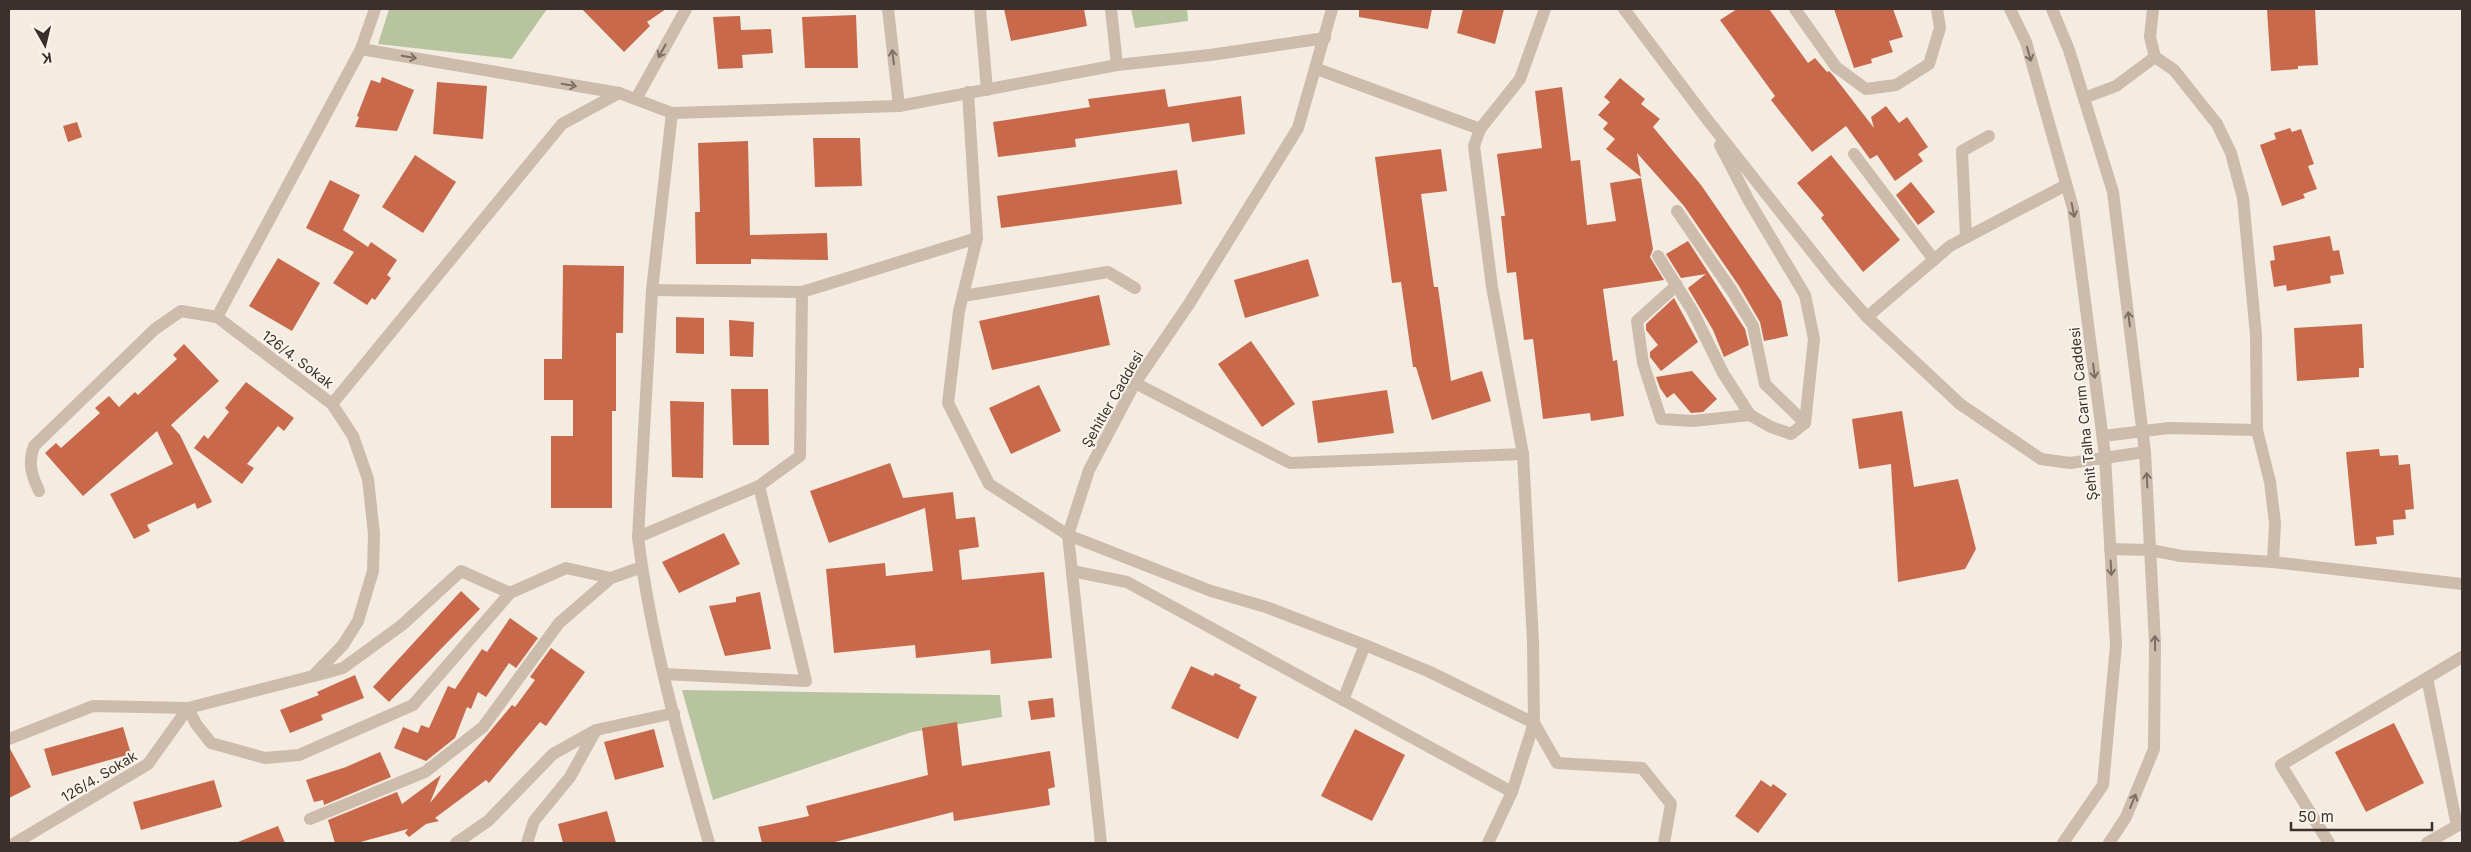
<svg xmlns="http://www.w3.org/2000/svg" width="2471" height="852" viewBox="0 0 2471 852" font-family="Inter,sans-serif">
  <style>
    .green { fill: #b8c4a0 }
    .building { fill: #c8694b }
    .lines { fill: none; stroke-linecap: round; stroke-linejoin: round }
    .minor { stroke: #cdbbac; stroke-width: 12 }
    .oneway { stroke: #7d6f65 }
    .labels { text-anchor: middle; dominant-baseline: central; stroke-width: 4; stroke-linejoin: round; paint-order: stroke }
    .street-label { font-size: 14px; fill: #3b302b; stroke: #fbf5ee }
  </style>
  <rect width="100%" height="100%" fill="#f4ebe1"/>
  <g class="green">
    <polygon points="389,9 547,9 512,59 378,44"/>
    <polygon points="1131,9 1187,9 1188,21 1135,28"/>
    <polygon points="682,690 1000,695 1002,717 912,732 713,800"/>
  </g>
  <g class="building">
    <polygon points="582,9 666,9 647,22 650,26 624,52"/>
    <polygon points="1004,9 1084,9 1087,26 1011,41"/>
    <polygon points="1359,9 1432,9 1428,29 1359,17"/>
    <polygon points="1463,9 1504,9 1495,44 1457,33"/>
    <polygon points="1737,9 1769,9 1808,63 1815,58 1827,72 1829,71 1833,75 1874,128 1871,117 1886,106 1899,123 1907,117 1928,147 1918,154 1923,161 1895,181 1877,155 1870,159 1846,126 1812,152 1771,100 1775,96 1720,20"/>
    <polygon points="1834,9 1893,9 1903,37 1889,41 1893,52 1871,59 1872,63 1854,68"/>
    <polygon points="2267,9 2315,9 2318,65 2298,66 2298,69 2271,71"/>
    <polygon points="856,15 858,68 805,68 802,17"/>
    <polygon points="740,16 741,30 771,29 773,53 742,55 743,68 718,69 713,17"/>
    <polygon points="382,77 414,90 397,131 355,127 359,117 357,116 371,80 380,83"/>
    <polygon points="1620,78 1645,99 1641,104 1660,119 1653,127 1701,185 1781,301 1788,336 1764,341 1760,322 1739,286 1684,206 1637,153 1641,177 1606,149 1615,139 1603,129 1608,123 1598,115 1610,102 1604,97"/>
    <polygon points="437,82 487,86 483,139 433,134"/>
    <polygon points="1562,87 1571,161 1580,160 1587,225 1616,221 1610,183 1641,178 1653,249 1650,257 1664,280 1603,289 1613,361 1617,360 1624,416 1591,421 1590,413 1543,419 1533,339 1524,340 1516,272 1507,273 1501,216 1505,216 1497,154 1542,148 1535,91"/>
    <polygon points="1165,89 1168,107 1241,96 1245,134 1192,142 1189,123 1075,139 1076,147 998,157 993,122 1090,107 1088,99"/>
    <polygon points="77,122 82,137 68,142 63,126"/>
    <polygon points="2290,128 2292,132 2301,129 2314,164 2308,166 2317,189 2303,194 2305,198 2282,206 2260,145 2276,139 2274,133"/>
    <polygon points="813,138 860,138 862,186 815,187"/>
    <polygon points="748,141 750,235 827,233 828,260 751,259 751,264 696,264 695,212 700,212 698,143"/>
    <polygon points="1441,149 1447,191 1421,194 1434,287 1438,287 1451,381 1482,371 1491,401 1432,420 1416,367 1413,367 1401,282 1392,283 1375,157"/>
    <polygon points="415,155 456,182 423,233 382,207"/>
    <polygon points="1831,155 1900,240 1863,272 1821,218 1824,215 1797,183"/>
    <polygon points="1177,170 1182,204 1001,228 997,196"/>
    <polygon points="330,180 360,195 343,230 368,247 371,242 397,260 387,275 391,278 375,300 372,298 367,305 333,283 354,252 306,228"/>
    <polygon points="1911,182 1935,212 1918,225 1896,195"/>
    <polygon points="2330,236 2333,251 2339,250 2344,274 2330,276 2331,283 2287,291 2286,285 2274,287 2270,261 2275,260 2273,246"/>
    <polygon points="1688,241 1745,329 1749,345 1724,357 1713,330 1688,288 1706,274 1681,278 1666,254"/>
    <polygon points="278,258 320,283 292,331 249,306"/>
    <polygon points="1308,259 1319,296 1245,318 1234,280"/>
    <polygon points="563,265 624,266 623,333 616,333 616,411 612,411 612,508 551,508 551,436 573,436 573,400 544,400 544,359 562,359"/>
    <polygon points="1099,295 1110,345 992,370 979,321"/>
    <polygon points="1674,298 1698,342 1661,371 1650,357 1650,352 1658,345 1646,330 1646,324"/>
    <polygon points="676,317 704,318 704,354 676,353"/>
    <polygon points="729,320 754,322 753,357 730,356"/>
    <polygon points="2362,324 2364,368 2359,368 2359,377 2297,381 2294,328"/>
    <polygon points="1251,341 1295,404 1262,427 1218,364"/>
    <polygon points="184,344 219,381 171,425 180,435 212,502 197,509 195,503 147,525 150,531 134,539 110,494 173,464 157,431 83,496 45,453 56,443 61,448 100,413 95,408 109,396 119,407 135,392 138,395 177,359 173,355"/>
    <polygon points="1692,371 1717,399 1703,412 1691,413 1674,393 1667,398 1660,388 1656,377"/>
    <polygon points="246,382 294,418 284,431 278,426 247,464 254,468 242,484 194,448 204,435 208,439 229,412 225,408"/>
    <polygon points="1039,385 1061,431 1011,454 989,408"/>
    <polygon points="731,389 768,389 769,445 733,445"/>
    <polygon points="1387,390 1394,433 1318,443 1312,401"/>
    <polygon points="670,401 704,402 703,478 672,477"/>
    <polygon points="1902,411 1914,487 1958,479 1976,549 1965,569 1898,582 1891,464 1859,469 1852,419"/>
    <polygon points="2379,449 2380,456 2398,455 2399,465 2410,464 2414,509 2405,510 2406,519 2393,520 2394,535 2376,537 2377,544 2355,546 2346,452"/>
    <polygon points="890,463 903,498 953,492 956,519 975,517 979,547 959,550 962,580 1044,572 1052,658 991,664 990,650 916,658 915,645 834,653 826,569 885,563 886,576 933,571 925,508 829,543 810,491"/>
    <polygon points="724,533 740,564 679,593 662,562"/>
    <polygon points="461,591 480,609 389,702 373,687"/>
    <polygon points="760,592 771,649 725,656 709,606 736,602 736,597"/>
    <polygon points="510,618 538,638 516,668 509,663 486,697 478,692 471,709 467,707 455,738 426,761 394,748 403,727 418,733 421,725 429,728 448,686 455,689 482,649 487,652"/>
    <polygon points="551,648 585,672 546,726 540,722 489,783 486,780 435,818 439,821 426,824 409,837 405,833 408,829 357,843 335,843 328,820 397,792 402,804 441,775 430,803 512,705 515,707 535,680 530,677"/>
    <polygon points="1191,666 1213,676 1215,673 1241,685 1239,688 1257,697 1238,739 1171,708"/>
    <polygon points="355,675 364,698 321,715 323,720 290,733 280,710 319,695 317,692"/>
    <polygon points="1053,698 1055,717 1031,720 1028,701"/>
    <polygon points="957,722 962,766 1050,751 1055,787 1048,789 1050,805 954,821 953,812 831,843 762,843 758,827 809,816 806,806 928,775 922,728"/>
    <polygon points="2394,723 2424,783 2366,812 2335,752"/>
    <polygon points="123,727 131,754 52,776 44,749"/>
    <polygon points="654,729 664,767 615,780 604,742"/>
    <polygon points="1355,729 1405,755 1372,821 1321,796"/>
    <polygon points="9,747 31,787 9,798"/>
    <polygon points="380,752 391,777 324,805 323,800 314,802 306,780 346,767"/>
    <polygon points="214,780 222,807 141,830 133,802"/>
    <polygon points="1761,780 1771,787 1773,784 1787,794 1758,833 1735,816"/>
    <polygon points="607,811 616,843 563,843 558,824"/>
    <polygon points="278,826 285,843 238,843 238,842"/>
  </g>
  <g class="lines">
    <g class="minor">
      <polyline points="888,9 899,106"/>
      <polyline points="980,9 987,90"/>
      <polyline points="1111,9 1117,65"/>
      <polyline points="1624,9 1706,118 1836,282 1867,317 1960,404 2041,459 2070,463 2145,452"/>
      <polyline points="1795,9 1836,67 1866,89 1896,85 1929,64 1940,28 1937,9"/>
      <polyline points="2010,9 2026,42 2073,208 2105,456 2116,645 2103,785 2063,843"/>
      <polyline points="2052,9 2069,50 2113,192 2145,452 2155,643 2154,749 2126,817 2109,843"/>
      <polyline points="361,49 619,93"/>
      <polyline points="2155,57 2174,70 2217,124 2231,153 2243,198 2256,335 2257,430 2270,482 2275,523 2273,562"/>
      <polyline points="1317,69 1480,129 1520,79 1545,9"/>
      <polyline points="968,92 977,238 959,311 948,403 989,484 1068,535 1211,591 1266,607 1365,645 1430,672 1534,723 1557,763 1642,768 1671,804 1664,843"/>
      <polyline points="2084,98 2116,86 2155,57 2150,37 2153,9"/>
      <polyline points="636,99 686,9"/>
      <polyline points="1480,129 1474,146 1492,287 1523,454 1533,642 1534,723 1512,792 1488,843"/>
      <polyline points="1854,154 1934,260"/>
      <polyline points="1677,211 1732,291 1753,326 1765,384 1805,423"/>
      <polyline points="1966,237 1962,151 1989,136"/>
      <polyline points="1658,256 1693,312 1723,373 1750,415"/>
      <polyline points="1677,285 1637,321 1643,363 1661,419 1693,421 1750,415 1771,427 1791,434 1805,423 1814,339 1805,295 1749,201 1720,145"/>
      <polyline points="652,290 802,292 977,238"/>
      <polyline points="963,296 1108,272 1135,288"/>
      <polyline points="1867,317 1950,246 2066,185"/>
      <polyline points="1135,383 1290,463 1523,454"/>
      <polyline points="332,404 562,124 619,93 672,113"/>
      <polyline points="2103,436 2169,428 2257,430"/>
      <path d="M39 491C31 474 28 463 34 446L155 329 181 311 217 317"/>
      <polyline points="638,537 759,486 800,456 802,292"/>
      <polyline points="2110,549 2151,550 2181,556 2273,562 2462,584"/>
      <polyline points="1072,571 1127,582 1512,792"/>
      <polyline points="664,674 806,681 759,486"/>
      <polyline points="314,676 343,668 402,625 461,571 510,593"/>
      <polyline points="2427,678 2457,826"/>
      <polyline points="1343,700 1365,645"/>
      <polyline points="9,739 93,706 188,708 196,724 211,743 265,758 299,755 413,705 510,593 566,568 611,578"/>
      <polyline points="310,819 425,772 483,727 559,623 611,578 642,567"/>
      <polyline points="15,843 148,764 188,708 313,676 343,645 358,621 373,571 374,534 368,479 353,436 332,404 217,317 361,49 375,9"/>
      <polyline points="456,843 488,821 553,754 596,730 674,713"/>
      <polyline points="527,843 534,821 570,777 596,730"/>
      <path d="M709 843C680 743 651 641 638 537L652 290 672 113 899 106 1117 65 1210 55 1325 38"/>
      <polyline points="1101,843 1068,535 1089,470 1135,383 1189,304 1298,128 1332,9"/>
      <polyline points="2329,843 2281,765 2462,657"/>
      <polyline points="2427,843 2462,823"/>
    </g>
  </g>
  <defs><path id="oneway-shaft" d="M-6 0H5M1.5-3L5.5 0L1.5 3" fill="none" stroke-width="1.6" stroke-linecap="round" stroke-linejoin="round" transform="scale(1.25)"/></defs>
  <g class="oneway">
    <use href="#oneway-shaft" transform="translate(662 51) rotate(119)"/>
    <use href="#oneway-shaft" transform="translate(2029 54) rotate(74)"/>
    <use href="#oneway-shaft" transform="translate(409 57) rotate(10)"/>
    <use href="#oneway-shaft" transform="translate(893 57) rotate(-97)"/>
    <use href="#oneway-shaft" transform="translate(569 85) rotate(10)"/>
    <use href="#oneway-shaft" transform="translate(2073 210) rotate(79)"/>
    <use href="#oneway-shaft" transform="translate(2129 319) rotate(-97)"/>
    <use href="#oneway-shaft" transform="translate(2094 371) rotate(83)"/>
    <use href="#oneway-shaft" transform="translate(2147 480) rotate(-93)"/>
    <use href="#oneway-shaft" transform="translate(2111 568) rotate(87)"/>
    <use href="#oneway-shaft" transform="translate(2155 643) rotate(-91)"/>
    <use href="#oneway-shaft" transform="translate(2133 801) rotate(-68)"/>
  </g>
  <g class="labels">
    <g class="street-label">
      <text transform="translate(298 359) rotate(37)">126/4. Sokak</text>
      <text transform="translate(1112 399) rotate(-60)">Şehitler Caddesi</text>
      <text transform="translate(2083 414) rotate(-96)">Şehit Talha Carım Caddesi</text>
      <text transform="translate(99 776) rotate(-31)">126/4. Sokak</text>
    </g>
  </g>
  <rect width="2471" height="852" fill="none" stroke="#3b302b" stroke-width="20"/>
  <g transform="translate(45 45) rotate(172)" stroke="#fbf5ee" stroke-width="4" paint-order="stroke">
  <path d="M0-4L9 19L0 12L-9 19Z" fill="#3b302b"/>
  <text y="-8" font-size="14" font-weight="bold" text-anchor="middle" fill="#3b302b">K</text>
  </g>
  <path d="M2291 822v8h141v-8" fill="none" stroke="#3b302b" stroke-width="2.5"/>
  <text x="2298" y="822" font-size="15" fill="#3b302b" stroke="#fbf5ee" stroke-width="4" paint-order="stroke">50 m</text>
</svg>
